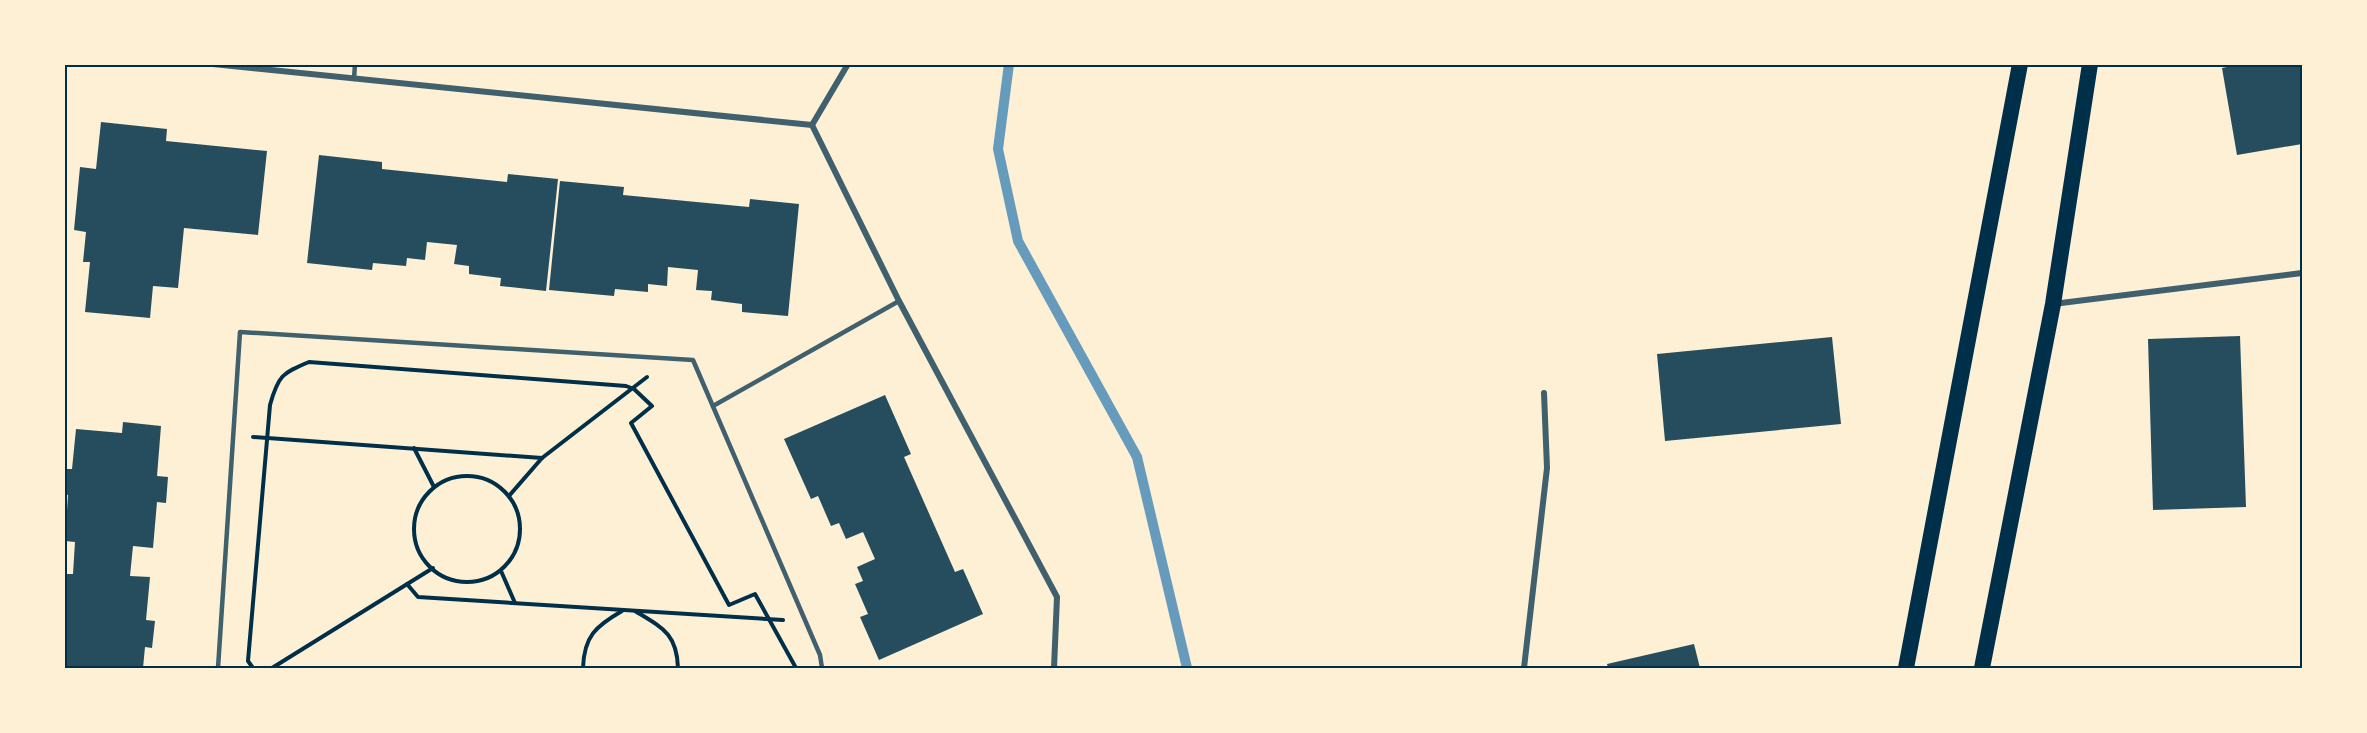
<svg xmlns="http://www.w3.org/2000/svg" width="2367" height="733" viewBox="0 0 2367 733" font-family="Figtree,sans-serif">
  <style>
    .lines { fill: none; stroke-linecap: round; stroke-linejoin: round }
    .stream { stroke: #669bbc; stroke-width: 10 }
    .building { fill: #264d5e }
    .path { stroke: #003049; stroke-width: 4 }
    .service { stroke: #3f606c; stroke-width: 4.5 }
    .minor { stroke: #3f606c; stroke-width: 6 }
    .trunk { stroke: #003049; stroke-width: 16 }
    .neatline { fill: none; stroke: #003049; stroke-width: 2 }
  </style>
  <rect width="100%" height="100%" fill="#fdf0d5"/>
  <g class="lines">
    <polyline class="stream" points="1009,64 998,149 1018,241 1137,457 1187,668"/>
  </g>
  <g class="building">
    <polygon points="2241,64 2302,64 2302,144 2237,155 2222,68"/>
    <polygon points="101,122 167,129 166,141 267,151 258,235 184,228 178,288 153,286 150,318 85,312 90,262 83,262 86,232 74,230 80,167 96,169"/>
    <polygon points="319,155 382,162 382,169 507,182 508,174 558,179 546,291 500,286 501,278 469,274 469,266 454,264 457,245 427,242 425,260 407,258 406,266 373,263 372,270 307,263"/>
    <polygon points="560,181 624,187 623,195 749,207 750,199 799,204 788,316 742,312 742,304 711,300 712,291 696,290 698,270 668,267 667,286 648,284 648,292 615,289 614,296 549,290"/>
    <polygon points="2240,336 2246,507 2153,510 2148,339"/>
    <polygon points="1832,337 1841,424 1665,441 1657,354"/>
    <polygon points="885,395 911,454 904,457 955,572 963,569 983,614 879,660 860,617 868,614 855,584 863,581 857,567 875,559 863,532 846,539 839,523 831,526 818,496 811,499 784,439"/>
    <polygon points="123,422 161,426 157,476 168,477 166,503 157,502 153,548 133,546 130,576 150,577 146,620 155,621 152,648 145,647 143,668 64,668 64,574 73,574 75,542 65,541 68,495 64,494 64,469 72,469 76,429 122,433"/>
    <polygon points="1694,644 1700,668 1608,668 1607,664"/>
  </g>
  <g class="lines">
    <g class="path">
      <polyline points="253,437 542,458"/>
      <polyline points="414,448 434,487"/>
      <circle cx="467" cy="529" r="53"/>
      <polyline points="509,496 542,458 647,377"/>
      <polyline points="501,571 515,603"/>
      <polyline points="407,584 418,597 783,620"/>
      <path d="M635 611C663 628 677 634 678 668"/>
      <path d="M253 668 248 661 270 405C278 376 282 373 309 362L626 386 634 389 652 406 631 423 729 605 755 594 796 668"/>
      <polyline points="272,668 433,568"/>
      <path d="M583 668C584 636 596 626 622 611"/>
    </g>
    <g class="service">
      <polyline points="354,79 355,64"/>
      <polyline points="713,406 899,301"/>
      <polyline points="218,668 240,332 693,360 820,655 822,668"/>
    </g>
    <g class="minor">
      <polyline points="213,64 812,125 899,301 1057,597 1054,668"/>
      <polyline points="812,125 848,64"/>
      <polyline points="2053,304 2302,273"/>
      <polyline points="1524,668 1547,468 1544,393"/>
    </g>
    <g class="trunk">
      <polyline points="1906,668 2020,64"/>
      <polyline points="1982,668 2053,304 2090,64"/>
    </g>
  </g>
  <rect width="2367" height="733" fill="none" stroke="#fdf0d5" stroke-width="132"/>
  <rect x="66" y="66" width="2235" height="601" class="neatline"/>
</svg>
